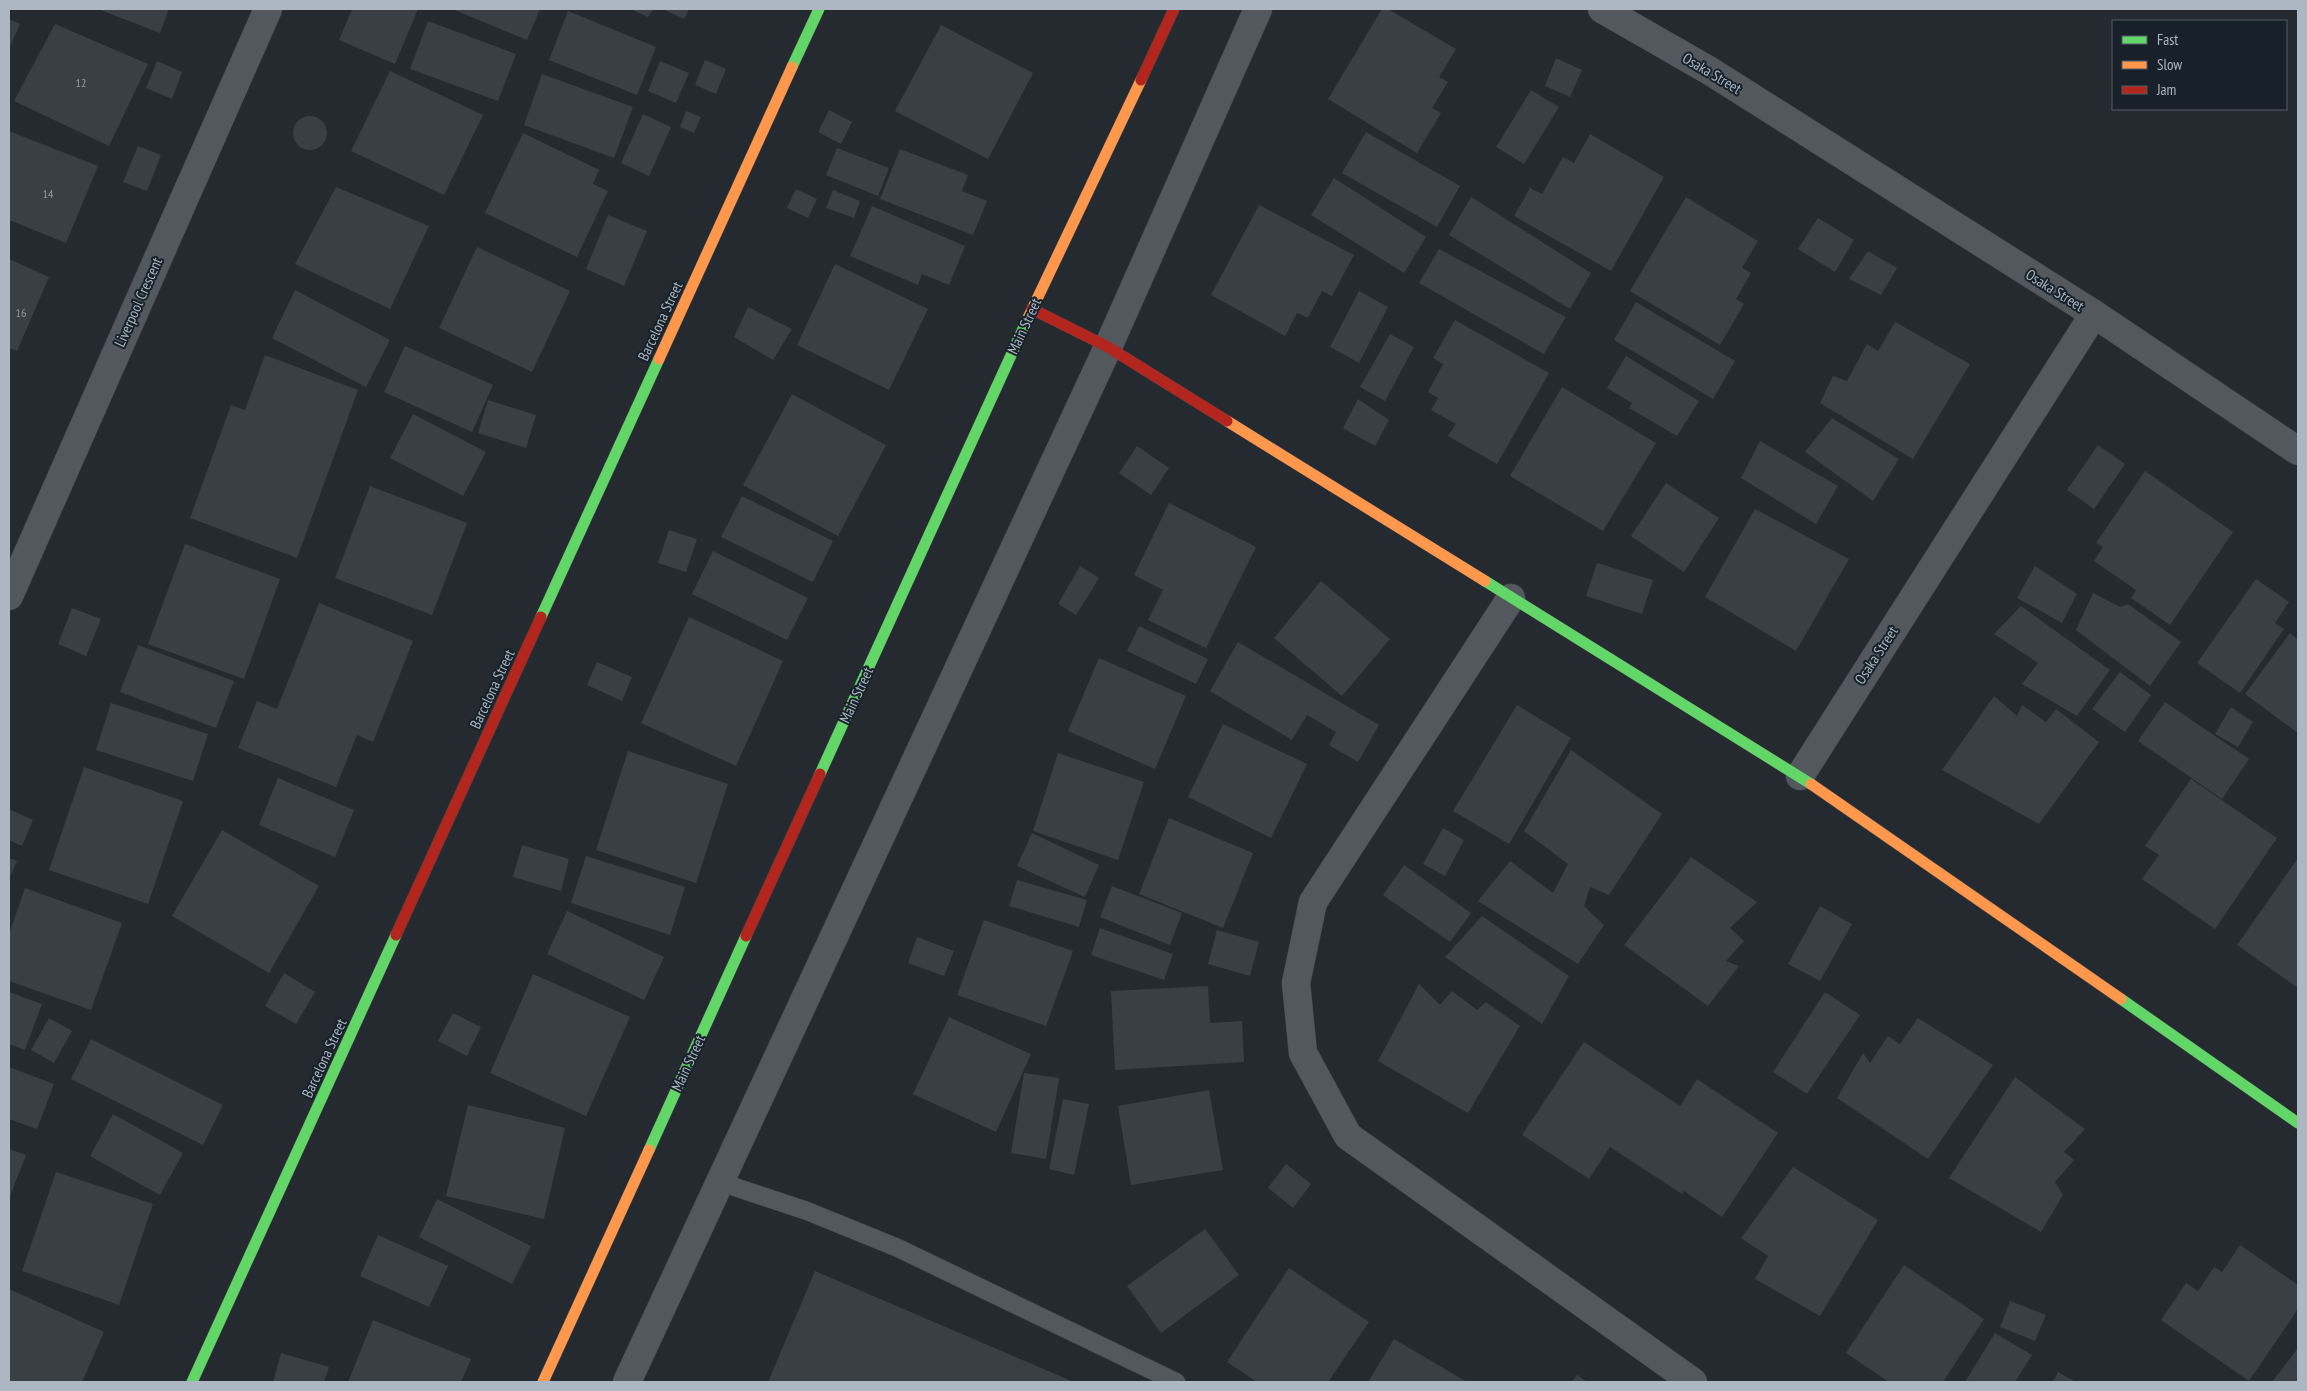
<svg xmlns="http://www.w3.org/2000/svg" width="2307" height="1391" viewBox="0 0 2307 1391" font-family="'PT Sans Narrow',sans-serif">
  <style>
    .building { fill: #393f44 }
    .lines { fill: none; stroke-linecap: round; stroke-linejoin: round }
    .lane-casing { stroke: #404449; stroke-width: 19 }
    .street-casing { stroke: #404449; stroke-width: 29 }
    .fast-casing { stroke: #404449; stroke-width: 12 }
    .slow-casing { stroke: #404449; stroke-width: 12 }
    .jam-casing { stroke: #404449; stroke-width: 12 }
    .lane { stroke: #53585f; stroke-width: 18 }
    .street { stroke: #53585f; stroke-width: 28 }
    .fast { stroke: #63d668; stroke-width: 11 }
    .slow { stroke: #ff974d; stroke-width: 11 }
    .jam { stroke: #b3261e; stroke-width: 11 }
    .labels { text-anchor: middle; dominant-baseline: central; stroke-width: 4; stroke-linejoin: round; paint-order: stroke }
    .number-label { font-size: 12px; fill: #8f99a3 }
    .street-label { font-size: 15px; fill: #acb7c3; stroke: #18212a }
  </style>
  <rect width="100%" height="100%" fill="#242a30"/>
  <g class="building">
    <polygon points="98,9 169,9 160,33"/>
    <polygon points="352,9 418,9 395,64 339,40"/>
    <polygon points="452,9 540,9 527,40"/>
    <polygon points="631,9 653,9 648,17"/>
    <polygon points="663,9 689,9 684,19"/>
    <polygon points="1382,9 1388,9 1456,49 1439,77 1448,82 1432,108 1441,113 1417,153 1328,99"/>
    <polygon points="568,11 656,47 637,95 549,60"/>
    <polygon points="9,19 20,24 9,49"/>
    <polygon points="428,21 516,54 498,101 410,69"/>
    <polygon points="55,24 148,64 109,146 14,101"/>
    <polygon points="941,25 1033,73 988,159 895,111"/>
    <polygon points="1556,58 1582,70 1570,97 1545,86"/>
    <polygon points="705,60 726,69 716,94 695,85"/>
    <polygon points="157,61 182,72 172,99 146,88"/>
    <polygon points="660,61 689,73 676,103 648,91"/>
    <polygon points="390,71 483,115 444,195 351,151"/>
    <polygon points="542,74 633,107 614,158 524,125"/>
    <polygon points="1531,90 1559,107 1524,164 1496,147"/>
    <polygon points="829,110 852,122 841,144 818,132"/>
    <polygon points="686,111 701,117 694,133 680,127"/>
    <polygon points="643,114 671,127 649,176 621,163"/>
    <circle cx="310" cy="133" r="17"/>
    <polygon points="9,131 98,166 66,243 9,220"/>
    <polygon points="1366,132 1460,186 1437,227 1342,173"/>
    <polygon points="523,133 599,170 593,184 608,191 577,257 485,213"/>
    <polygon points="1590,134 1664,177 1611,271 1514,216 1530,188 1542,194 1563,157 1574,163"/>
    <polygon points="138,146 161,155 147,191 123,182"/>
    <polygon points="837,148 889,168 878,196 826,175"/>
    <polygon points="900,149 968,175 962,191 987,201 973,235 880,199"/>
    <polygon points="1334,178 1426,237 1404,273 1311,215"/>
    <polygon points="336,187 429,226 390,309 295,264"/>
    <polygon points="796,189 817,199 808,218 787,208"/>
    <polygon points="833,190 860,201 854,218 826,208"/>
    <polygon points="1471,197 1591,273 1570,309 1449,235"/>
    <polygon points="1686,197 1758,241 1742,268 1751,273 1736,299 1744,304 1720,345 1630,291"/>
    <polygon points="1259,205 1354,255 1332,296 1322,291 1308,318 1297,313 1285,336 1211,295"/>
    <polygon points="872,206 965,246 949,285 922,274 918,285 850,256"/>
    <polygon points="608,215 647,231 624,286 586,269"/>
    <polygon points="1818,218 1854,240 1835,272 1798,249"/>
    <polygon points="477,247 570,291 532,372 439,328"/>
    <polygon points="1439,249 1566,317 1544,354 1419,283"/>
    <polygon points="1868,251 1897,268 1881,295 1849,279"/>
    <polygon points="9,259 49,277 17,351 9,348"/>
    <polygon points="835,264 928,309 889,390 797,345"/>
    <polygon points="295,290 390,340 366,387 272,338"/>
    <polygon points="1359,291 1388,307 1359,363 1330,347"/>
    <polygon points="1636,302 1735,361 1713,399 1614,340"/>
    <polygon points="748,307 792,329 773,360 734,337"/>
    <polygon points="1455,320 1549,373 1497,464 1448,436 1456,424 1431,410 1438,398 1428,392 1443,364 1433,358"/>
    <polygon points="1895,322 1970,364 1913,459 1820,403 1833,376 1847,381 1867,344 1878,351"/>
    <polygon points="1390,334 1414,347 1385,401 1360,387"/>
    <polygon points="405,346 493,385 472,432 384,392"/>
    <polygon points="265,355 358,390 297,558 190,518 231,405 245,410"/>
    <polygon points="1626,356 1699,401 1677,436 1629,408 1632,403 1607,388"/>
    <polygon points="1562,387 1656,443 1603,531 1510,476"/>
    <polygon points="792,394 886,445 838,536 743,485"/>
    <polygon points="1358,399 1389,420 1375,446 1343,428"/>
    <polygon points="488,400 536,415 526,448 478,433"/>
    <polygon points="413,414 486,452 463,496 390,458"/>
    <polygon points="1832,418 1899,459 1873,501 1805,452"/>
    <polygon points="1760,441 1838,486 1816,524 1741,478"/>
    <polygon points="2098,445 2125,464 2094,509 2067,490"/>
    <polygon points="1137,446 1169,468 1151,495 1119,473"/>
    <polygon points="2145,471 2233,532 2170,625 2131,598 2136,590 2094,561 2103,547 2096,543"/>
    <polygon points="1666,483 1719,518 1684,572 1631,536"/>
    <polygon points="370,486 467,523 432,615 335,578"/>
    <polygon points="742,496 833,541 813,582 721,537"/>
    <polygon points="1169,503 1256,547 1206,648 1148,620 1163,590 1134,575"/>
    <polygon points="1755,509 1849,559 1796,651 1705,597"/>
    <polygon points="669,530 697,539 686,572 658,563"/>
    <polygon points="185,544 280,579 244,679 148,644"/>
    <polygon points="713,551 808,598 787,640 692,594"/>
    <polygon points="1597,563 1653,580 1642,614 1586,596"/>
    <polygon points="1080,566 1099,578 1076,615 1058,604"/>
    <polygon points="2035,566 2077,594 2062,623 2017,598"/>
    <polygon points="2256,579 2289,602 2275,623 2284,629 2240,693 2197,663"/>
    <polygon points="1321,581 1390,639 1342,696 1274,638"/>
    <polygon points="2093,593 2120,607 2128,604 2181,642 2150,686 2076,630"/>
    <polygon points="319,603 413,641 373,742 357,735 336,787 238,748 257,701 277,709"/>
    <polygon points="2021,606 2110,670 2077,716 2022,684 2038,663 1994,634"/>
    <polygon points="72,608 101,619 86,656 58,644"/>
    <polygon points="689,617 783,661 736,766 641,723"/>
    <polygon points="1139,626 1208,659 1196,684 1127,651"/>
    <polygon points="2290,633 2298,640 2298,733 2245,694"/>
    <polygon points="1238,642 1379,725 1358,762 1329,745 1336,732 1307,715 1292,740 1210,691"/>
    <polygon points="138,645 234,681 216,728 120,692"/>
    <polygon points="1099,658 1186,696 1155,769 1068,731"/>
    <polygon points="597,662 632,677 622,701 587,685"/>
    <polygon points="2120,672 2151,695 2125,732 2092,709"/>
    <polygon points="1994,696 2017,716 2022,705 2046,722 2056,709 2099,742 2039,824 1942,770"/>
    <polygon points="2165,702 2249,759 2222,799 2138,741"/>
    <polygon points="111,703 208,734 193,781 96,750"/>
    <polygon points="1517,705 1571,738 1509,844 1453,811"/>
    <polygon points="2231,707 2253,722 2238,747 2215,734"/>
    <polygon points="1223,724 1307,764 1271,838 1188,797"/>
    <polygon points="1571,750 1662,814 1609,895 1590,887 1584,906 1604,925 1578,964 1478,901 1510,861 1553,893 1568,864 1524,831"/>
    <polygon points="628,751 728,784 696,883 596,850"/>
    <polygon points="1058,753 1144,782 1118,860 1033,831"/>
    <polygon points="84,767 183,801 148,904 49,870"/>
    <polygon points="278,778 354,810 335,857 259,825"/>
    <polygon points="2191,779 2277,838 2215,929 2142,879 2159,855 2145,846"/>
    <polygon points="9,809 33,820 22,846 9,840"/>
    <polygon points="1169,818 1253,853 1223,928 1139,894"/>
    <polygon points="1443,828 1464,840 1445,876 1423,864"/>
    <polygon points="222,830 319,886 269,973 172,916"/>
    <polygon points="1032,833 1099,865 1085,897 1017,866"/>
    <polygon points="522,845 569,859 561,891 513,877"/>
    <polygon points="586,856 685,887 670,935 571,903"/>
    <polygon points="1691,857 1757,902 1730,928 1744,941 1726,961 1739,966 1708,1006 1624,945"/>
    <polygon points="9,858 17,861 9,879"/>
    <polygon points="2298,858 2298,988 2237,945"/>
    <polygon points="1404,865 1471,913 1450,942 1383,895"/>
    <polygon points="1017,880 1087,900 1079,927 1009,906"/>
    <polygon points="1112,886 1182,913 1170,945 1100,917"/>
    <polygon points="25,888 122,923 91,1010 9,981 9,934"/>
    <polygon points="1820,906 1852,924 1820,981 1788,964"/>
    <polygon points="567,911 664,957 644,1000 547,954"/>
    <polygon points="1482,916 1569,976 1542,1024 1445,957"/>
    <polygon points="984,920 1073,951 1046,1026 957,995"/>
    <polygon points="1100,928 1173,954 1164,980 1091,955"/>
    <polygon points="1217,930 1259,942 1250,976 1208,964"/>
    <polygon points="917,937 954,951 944,976 908,963"/>
    <polygon points="284,973 315,992 296,1024 265,1006"/>
    <polygon points="533,974 630,1017 586,1116 490,1073"/>
    <polygon points="1419,984 1440,1005 1452,991 1477,1010 1486,1002 1520,1026 1468,1113 1378,1061"/>
    <polygon points="1208,986 1210,1023 1242,1021 1244,1062 1115,1070 1111,991"/>
    <polygon points="9,992 42,1004 25,1050 9,1044"/>
    <polygon points="1825,992 1860,1015 1807,1094 1773,1072"/>
    <polygon points="453,1013 481,1027 467,1056 438,1041"/>
    <polygon points="949,1017 1031,1054 996,1132 913,1094"/>
    <polygon points="49,1018 72,1031 54,1063 31,1050"/>
    <polygon points="1918,1018 1993,1065 1928,1159 1837,1098 1863,1053 1870,1063 1888,1036 1900,1044"/>
    <polygon points="91,1039 223,1105 203,1145 71,1079"/>
    <polygon points="1584,1042 1680,1106 1697,1079 1778,1133 1722,1217 1684,1191 1682,1194 1610,1147 1589,1179 1522,1135"/>
    <polygon points="9,1067 54,1084 37,1129 9,1119"/>
    <polygon points="1024,1073 1059,1078 1046,1159 1011,1153"/>
    <polygon points="2015,1077 2085,1129 2064,1152 2074,1160 2055,1182 2063,1195 2041,1232 1949,1178"/>
    <polygon points="1209,1090 1223,1170 1131,1185 1118,1106"/>
    <polygon points="1063,1099 1089,1104 1074,1175 1049,1169"/>
    <polygon points="468,1105 565,1128 544,1219 446,1196"/>
    <polygon points="113,1114 183,1153 160,1195 90,1156"/>
    <polygon points="9,1149 26,1155 9,1199"/>
    <polygon points="1286,1164 1311,1184 1293,1208 1268,1188"/>
    <polygon points="1793,1167 1878,1220 1820,1316 1755,1279 1768,1256 1741,1238"/>
    <polygon points="56,1172 153,1204 119,1305 22,1271"/>
    <polygon points="437,1199 531,1246 512,1284 419,1237"/>
    <polygon points="1205,1229 1239,1275 1161,1333 1127,1286"/>
    <polygon points="378,1235 448,1266 429,1307 360,1276"/>
    <polygon points="2240,1245 2298,1285 2298,1309 2249,1381 2161,1320 2186,1283 2198,1291 2214,1267 2222,1272"/>
    <polygon points="1904,1265 1984,1319 1943,1382 1889,1382 1846,1353"/>
    <polygon points="1289,1268 1369,1322 1328,1382 1257,1382 1227,1362"/>
    <polygon points="815,1271 1074,1382 768,1382"/>
    <polygon points="9,1289 104,1332 82,1382 9,1382"/>
    <polygon points="2010,1301 2046,1315 2035,1341 2000,1327"/>
    <polygon points="373,1320 471,1359 461,1382 348,1382"/>
    <polygon points="1995,1333 2032,1355 2015,1382 1965,1382"/>
    <polygon points="1394,1339 1467,1382 1368,1382"/>
    <polygon points="2298,1348 2298,1382 2272,1382"/>
    <polygon points="281,1353 329,1367 324,1382 273,1382"/>
    <polygon points="2058,1372 2076,1382 2053,1382"/>
    <polygon points="1577,1375 1588,1382 1572,1382"/>
  </g>
  <g class="lines">
    <defs>
      <polyline id="lane" points="720,1182 807,1211 898,1248 1176,1382"/>
      <g id="street">
        <polyline points="1602,9 1710,71 2094,314 1800,776"/>
        <polyline points="2094,314 2298,451"/>
        <polyline points="9,596 268,9"/>
        <polyline points="1511,598 1313,902 1296,983 1303,1053 1348,1136 1693,1382"/>
        <polyline points="627,1382 1108,347 1258,9"/>
      </g>
      <g id="fast">
        <polyline points="792,67 819,9"/>
        <polyline points="1485,581 1811,784"/>
        <polyline points="541,617 659,359"/>
        <polyline points="820,774 1028,318"/>
        <polyline points="2121,999 2298,1123"/>
        <polyline points="649,1150 746,936"/>
        <polyline points="192,1382 396,935"/>
      </g>
      <g id="slow">
        <polyline points="1028,318 1141,80"/>
        <polyline points="659,359 792,67"/>
        <polyline points="1227,421 1485,581"/>
        <polyline points="1811,784 2121,999"/>
        <polyline points="543,1382 649,1150"/>
      </g>
      <g id="jam">
        <polyline points="1141,80 1174,9"/>
        <polyline points="1032,309 1108,347 1227,421"/>
        <polyline points="396,935 541,617"/>
        <polyline points="746,936 820,774"/>
      </g>
    </defs>
    <use href="#lane" class="lane-casing"/>
    <use href="#street" class="street-casing"/>
    <use href="#fast" class="fast-casing"/>
    <use href="#slow" class="slow-casing"/>
    <use href="#jam" class="jam-casing"/>
    <use href="#lane" class="lane"/>
    <use href="#street" class="street"/>
    <use href="#fast" class="fast"/>
    <use href="#slow" class="slow"/>
    <use href="#jam" class="jam"/>
  </g>
  <g class="labels">
    <g class="number-label">
      <text x="81" y="82">12</text>
      <text x="48" y="193">14</text>
      <text x="21" y="312">16</text>
    </g>
    <g class="street-label">
      <text transform="translate(1712 73) rotate(31)">Osaka Street</text>
      <text transform="translate(2055 290) rotate(32)">Osaka Street</text>
      <text transform="translate(138 302) rotate(-66)">Liverpool Crescent</text>
      <text transform="translate(660 321) rotate(-65)">Barcelona Street</text>
      <text transform="translate(1024 326) rotate(-65)">Main Street</text>
      <text transform="translate(1876 655) rotate(-57)">Osaka Street</text>
      <text transform="translate(492 689) rotate(-65)">Barcelona Street</text>
      <text transform="translate(856 695) rotate(-65)">Main Street</text>
      <text transform="translate(324 1058) rotate(-65)">Barcelona Street</text>
      <text transform="translate(688 1063) rotate(-65)">Main Street</text>
    </g>
  </g>
  <rect width="2307" height="1391" fill="none" stroke="#acb7c3" stroke-width="20"/>
  <rect x="2112" y="20" width="175" height="90" fill="#18212a" stroke="#535d67"/>
  <rect x="2122" y="36" width="25" height="8" fill="#63d668" stroke="#535d67"/>
  <text x="2157" y="45" font-size="15" fill="#acb7c3">Fast</text>
  <rect x="2122" y="61" width="25" height="8" fill="#ff974d" stroke="#535d67"/>
  <text x="2157" y="70" font-size="15" fill="#acb7c3">Slow</text>
  <rect x="2122" y="86" width="25" height="8" fill="#b3261e" stroke="#535d67"/>
  <text x="2157" y="95" font-size="15" fill="#acb7c3">Jam</text>
</svg>
